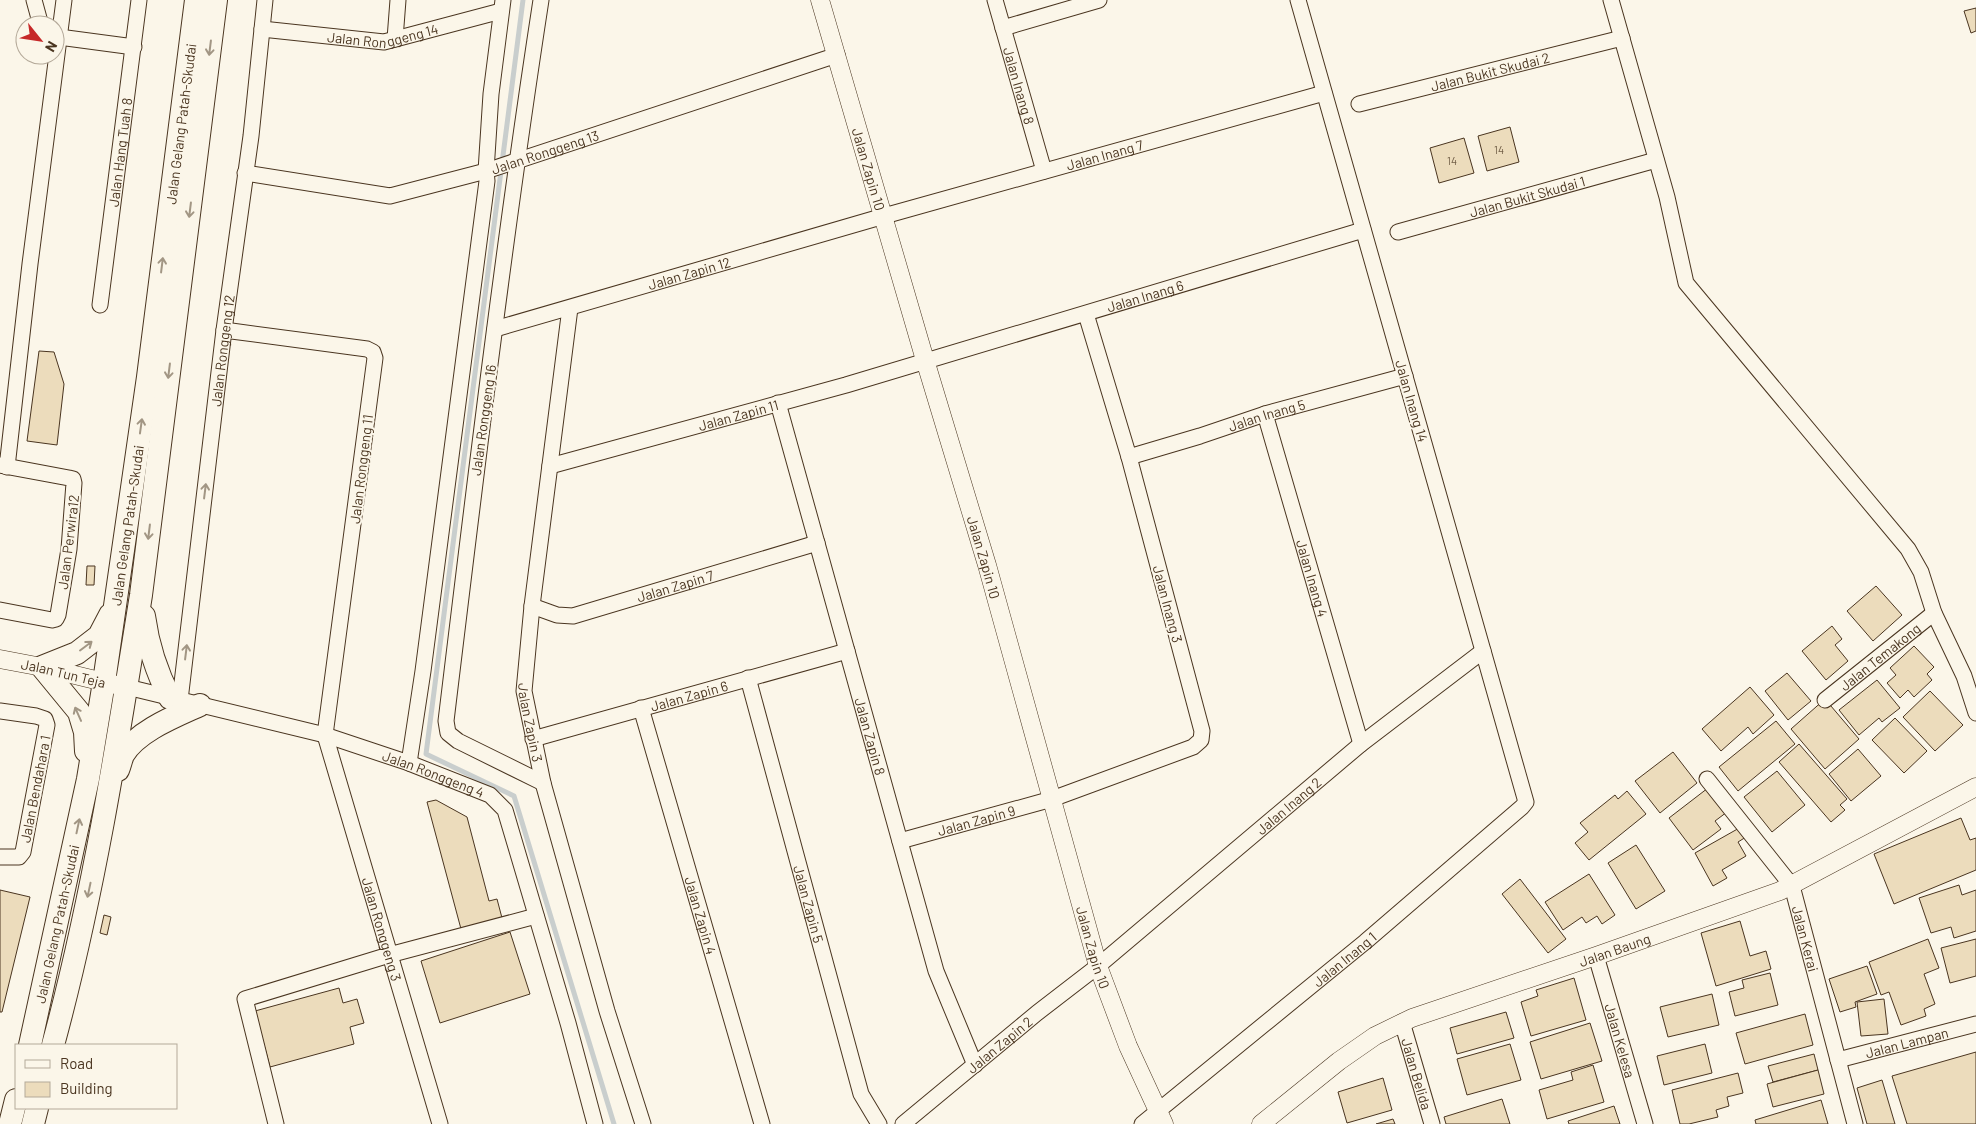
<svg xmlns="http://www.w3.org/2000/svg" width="1976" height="1124" viewBox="0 0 1976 1124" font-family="Barlow,sans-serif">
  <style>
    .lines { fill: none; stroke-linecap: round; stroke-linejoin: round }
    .stream { stroke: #c9cecd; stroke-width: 5 }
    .building { fill: #ecdcbc; stroke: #4a3520 }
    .minor-casing { stroke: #4a3520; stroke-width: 17 }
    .tertiary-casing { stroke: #4a3520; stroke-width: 19 }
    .primary-casing { stroke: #4a3520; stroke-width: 24 }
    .minor { stroke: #fbf6e9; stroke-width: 15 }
    .tertiary { stroke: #fbf6e9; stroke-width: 18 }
    .primary { stroke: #fbf6e9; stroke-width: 22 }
    .oneway { stroke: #a29684 }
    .labels { text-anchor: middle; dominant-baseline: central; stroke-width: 4; stroke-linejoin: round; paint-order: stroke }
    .number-label { font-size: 11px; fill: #725f47 }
    .street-label { font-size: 14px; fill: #4a3520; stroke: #fbf6e9 }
  </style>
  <rect width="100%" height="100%" fill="#fbf6e9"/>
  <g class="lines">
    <polyline class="stream" points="523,0 426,754 514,796 614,1124"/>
  </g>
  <g class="building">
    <polygon points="1976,8 1976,31 1971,33 1964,11"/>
    <polygon points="1510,127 1519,162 1487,171 1478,136"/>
    <polygon points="1464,138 1474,173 1439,183 1430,148"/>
    <polygon points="39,351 54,352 64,384 57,445 27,441"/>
    <polygon points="87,566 95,566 94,585 86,585"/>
    <polygon points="1876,586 1902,615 1873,641 1847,611"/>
    <polygon points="1832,626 1842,639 1835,645 1848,661 1826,680 1802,651"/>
    <polygon points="1914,646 1934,667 1927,674 1932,680 1914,697 1908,690 1900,698 1887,683 1896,675 1890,668"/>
    <polygon points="1787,673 1811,701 1788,720 1765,691"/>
    <polygon points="1877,680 1900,708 1882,722 1879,718 1859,735 1839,710"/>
    <polygon points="1750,687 1774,715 1753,734 1748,727 1721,751 1702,729"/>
    <polygon points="1930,691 1963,725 1935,751 1903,717"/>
    <polygon points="1825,699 1859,739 1825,769 1791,729"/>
    <polygon points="1895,718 1927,751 1904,773 1872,740"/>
    <polygon points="1776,721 1795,744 1738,791 1719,767"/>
    <polygon points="1799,744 1847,799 1840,805 1845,810 1831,822 1779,762"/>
    <polygon points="1858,749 1881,776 1851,801 1829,774"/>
    <polygon points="1673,752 1697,783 1660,813 1635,781"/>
    <polygon points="1777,771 1805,805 1772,832 1744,797"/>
    <polygon points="1708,788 1727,812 1715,821 1721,829 1693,850 1669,818"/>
    <polygon points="1627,791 1646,814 1589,860 1575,843 1588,832 1580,823 1615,795 1618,799"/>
    <polygon points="436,800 467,817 489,901 497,899 502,918 461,929 427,802"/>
    <polygon points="1961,818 1970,840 1976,838 1976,870 1894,904 1874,854"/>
    <polygon points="1741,827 1746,837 1738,842 1746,856 1722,870 1727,878 1713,886 1695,853"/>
    <polygon points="1636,845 1665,891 1636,909 1608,863"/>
    <polygon points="1589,874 1615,915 1602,924 1597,916 1586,923 1582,917 1563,930 1545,902"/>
    <polygon points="1520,879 1566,939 1548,953 1502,894"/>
    <polygon points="1959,885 1962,895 1976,890 1976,931 1954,938 1951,927 1931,933 1919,898"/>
    <polygon points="0,890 30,897 2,1012 0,1012"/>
    <polygon points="104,915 111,917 107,935 100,933"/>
    <polygon points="1740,921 1750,956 1766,951 1771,969 1716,986 1701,933"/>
    <polygon points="510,932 530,994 440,1023 421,961"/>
    <polygon points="1928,939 1939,968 1924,974 1935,1004 1924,1009 1926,1016 1901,1025 1889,992 1881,995 1869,962"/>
    <polygon points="1976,939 1976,976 1950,983 1941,948"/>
    <polygon points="1867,966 1877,994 1855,1002 1856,1007 1840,1012 1829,979"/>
    <polygon points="1770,973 1778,1005 1735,1016 1729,992 1744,988 1742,980"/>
    <polygon points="1574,978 1586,1020 1531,1036 1521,1002 1538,996 1536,990"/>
    <polygon points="339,988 343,1003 357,999 364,1023 350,1027 354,1044 270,1067 255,1011"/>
    <polygon points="1712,994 1719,1025 1668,1037 1660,1007"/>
    <polygon points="1884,999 1888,1034 1861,1036 1857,1002"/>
    <polygon points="1506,1012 1514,1038 1457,1054 1450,1028"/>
    <polygon points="1805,1014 1813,1045 1745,1064 1736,1033"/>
    <polygon points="1590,1023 1602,1061 1541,1079 1530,1042"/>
    <polygon points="1510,1044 1521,1080 1467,1095 1457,1059"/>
    <polygon points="1705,1044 1712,1073 1664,1085 1657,1056"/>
    <polygon points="1976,1052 1976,1124 1907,1124 1892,1076"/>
    <polygon points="1814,1054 1818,1070 1773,1082 1768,1066"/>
    <polygon points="1593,1065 1604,1102 1547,1119 1539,1090 1573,1080 1571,1072"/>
    <polygon points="1818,1070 1824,1094 1773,1107 1767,1084"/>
    <polygon points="1738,1073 1743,1093 1727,1097 1729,1106 1716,1110 1718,1117 1689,1124 1680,1124 1672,1090"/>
    <polygon points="1383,1078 1392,1110 1347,1123 1338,1092"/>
    <polygon points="1882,1080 1895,1124 1867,1124 1857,1088"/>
    <polygon points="1502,1099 1510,1124 1446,1124 1444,1117"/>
    <polygon points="1821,1100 1828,1124 1756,1124 1755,1120"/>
    <polygon points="1614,1106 1620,1124 1569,1124 1568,1121"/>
    <polygon points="1393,1119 1395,1124 1376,1124"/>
  </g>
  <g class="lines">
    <defs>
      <g id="minor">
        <polyline points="34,0 40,22 43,25"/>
        <path d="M541 0C504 240 475 481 446 721L448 733 458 741 543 783"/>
        <path id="s1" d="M995 0 1044 171"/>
        <polyline points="1611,0 1667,197 1686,283 1908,549 1921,572 1934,613 1964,676 1976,713"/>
        <polyline points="1003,28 1099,0"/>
        <path id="s2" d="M262 29 384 42 501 11"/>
        <polyline points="55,34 59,37 134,47"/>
        <polyline points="395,39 398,0"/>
        <path id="s3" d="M1359 104 1622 38"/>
        <path id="s4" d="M245 173 390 196 486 171 837 55"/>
        <path id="s5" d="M1398 232 1656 160"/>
        <path id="s6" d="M100 305 139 0"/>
        <path id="s7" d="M570 308 532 606 524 691 543 783 607 1011 643 1124"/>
        <path id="s8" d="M495 329 884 216 1324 93"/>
        <path id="s9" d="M224 330 367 349 373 352 375 358 325 735 440 1124"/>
        <path id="s10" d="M778 403 936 971 975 1065"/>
        <path id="s11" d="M1265 414 1361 744"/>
        <path id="s12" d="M1129 457 1200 436 1265 414 1405 376"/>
        <polyline points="0,465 69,478 73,479 74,483 69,549 58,615 56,619 52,620 0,610"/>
        <path id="s13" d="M550 466 846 385 1363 230"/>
        <polyline points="7,467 30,264 64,0"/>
        <path id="s14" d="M532 606 557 615 573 616 817 543"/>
        <path id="s15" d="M748 678 861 1094 879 1124"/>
        <path id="s16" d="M127 687 325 735 409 763 490 795 505 810 568 1023 595 1124"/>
        <path id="s17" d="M180 700 224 330 251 136 265 0"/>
        <path id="s18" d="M1825 700 1934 613"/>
        <path id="s19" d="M641 708 762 1124"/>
        <polyline points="0,711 36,716 45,719 47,725 23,852 19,857 0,857"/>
        <path id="s20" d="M533 739 847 651"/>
        <polyline points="409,763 423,671 487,181 486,171 491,94 503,0"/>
        <path id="s21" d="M1707 779 1792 886 1855 1124"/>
        <path id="s22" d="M900 841 1052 799 1193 747 1201 740 1202 731 1129 457 1086 314"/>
        <path id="s23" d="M1596 956 1645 1124"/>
        <path id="s24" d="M1402 1022 1432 1124"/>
        <path id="s25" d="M1838 1060 1976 1024"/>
        <polyline points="276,1124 245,999 389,955 536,916"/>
        <path id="s26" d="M903 1124 1037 1013 1098 966 1361 744 1483 651"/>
        <path id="s27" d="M1142 1124 1365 942 1522 807 1526 802 1298 0"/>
      </g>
      <g id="tertiary">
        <path id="s28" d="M820 0 925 360 987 565 1098 966 1128 1046 1164 1124"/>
        <path id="s29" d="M0 659 42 667 116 685"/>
        <path id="s30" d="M1261 1124 1339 1061 1375 1036 1412 1018 1596 956 1780 891 1976 787"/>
      </g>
      <g id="primary">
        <path d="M144 616C148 646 156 671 170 698"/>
        <polyline points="86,751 85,732 79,712 42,667 77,653 99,636 110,615"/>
        <path d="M118 770C120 765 121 760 123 755 137 731 176 716 200 705"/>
        <path id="s31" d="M30 1045 88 779 104 682 148 377 196 0"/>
        <path d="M53 1045C93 898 117 746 141 595L216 0"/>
        <polyline points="10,1124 16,1100"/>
        <polyline points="33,1124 37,1108"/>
      </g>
    </defs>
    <use href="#minor" class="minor-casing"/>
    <use href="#tertiary" class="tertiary-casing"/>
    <use href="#primary" class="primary-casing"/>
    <use href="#minor" class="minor"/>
    <use href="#tertiary" class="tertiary"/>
    <use href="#primary" class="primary"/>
  </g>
  <defs><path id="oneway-shaft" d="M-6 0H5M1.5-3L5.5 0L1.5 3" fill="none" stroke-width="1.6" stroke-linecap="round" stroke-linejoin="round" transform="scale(1.25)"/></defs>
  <g class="oneway">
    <use href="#oneway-shaft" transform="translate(210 48) rotate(97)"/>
    <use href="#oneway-shaft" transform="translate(190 210) rotate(97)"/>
    <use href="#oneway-shaft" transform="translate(162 265) rotate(-83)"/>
    <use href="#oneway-shaft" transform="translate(169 371) rotate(97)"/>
    <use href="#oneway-shaft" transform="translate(141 426) rotate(-82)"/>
    <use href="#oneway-shaft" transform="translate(205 491) rotate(-83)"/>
    <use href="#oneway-shaft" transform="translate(149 532) rotate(97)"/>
    <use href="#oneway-shaft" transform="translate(86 646) rotate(-37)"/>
    <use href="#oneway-shaft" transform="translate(186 652) rotate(-83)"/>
    <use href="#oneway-shaft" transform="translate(78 714) rotate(-114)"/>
    <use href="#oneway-shaft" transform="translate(78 826) rotate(-78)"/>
    <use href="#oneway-shaft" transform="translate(89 890) rotate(102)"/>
  </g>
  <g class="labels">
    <g class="number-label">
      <text x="1499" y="149">14</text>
      <text x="1452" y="160">14</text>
    </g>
    <g class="street-label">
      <text stroke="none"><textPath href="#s2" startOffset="122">Jalan Ronggeng 14</textPath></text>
      <text stroke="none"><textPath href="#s3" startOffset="135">Jalan Bukit Skudai 2</textPath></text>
      <text stroke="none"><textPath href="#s1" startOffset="89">Jalan Inang 8</textPath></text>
      <text stroke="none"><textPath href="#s31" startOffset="934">Jalan Gelang Patah-Skudai</textPath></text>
      <text stroke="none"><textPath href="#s6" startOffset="154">Jalan Hang Tuah 8</textPath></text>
      <text stroke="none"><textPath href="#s4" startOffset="308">Jalan Ronggeng 13</textPath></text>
      <text stroke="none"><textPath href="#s8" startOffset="634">Jalan Inang 7</textPath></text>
      <text stroke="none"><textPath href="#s28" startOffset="176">Jalan Zapin 10</textPath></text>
      <text stroke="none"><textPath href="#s5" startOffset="134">Jalan Bukit Skudai 1</textPath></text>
      <text stroke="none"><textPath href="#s8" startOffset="202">Jalan Zapin 12</textPath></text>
      <text stroke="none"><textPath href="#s13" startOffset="619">Jalan Inang 6</textPath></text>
      <text stroke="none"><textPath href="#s17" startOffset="352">Jalan Ronggeng 12</textPath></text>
      <text transform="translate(1412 401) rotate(74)">Jalan Inang 14</text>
      <text stroke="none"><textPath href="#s13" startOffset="195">Jalan Zapin 11</textPath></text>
      <text stroke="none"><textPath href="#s12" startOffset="144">Jalan Inang 5</textPath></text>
      <text transform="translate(483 420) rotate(-82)">Jalan Ronggeng 16</text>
      <text transform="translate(361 469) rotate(-83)">Jalan Ronggeng 11</text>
      <text stroke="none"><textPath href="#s31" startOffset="529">Jalan Gelang Patah-Skudai</textPath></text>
      <text transform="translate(68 542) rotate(-83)">Jalan Perwira12</text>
      <text stroke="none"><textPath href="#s28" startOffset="581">Jalan Zapin 10</textPath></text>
      <text stroke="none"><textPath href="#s11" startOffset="171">Jalan Inang 4</textPath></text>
      <text stroke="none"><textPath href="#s14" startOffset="149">Jalan Zapin 7</textPath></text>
      <text transform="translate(1168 604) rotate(75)">Jalan Inang 3</text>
      <text stroke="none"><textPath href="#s18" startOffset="70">Jalan Temakong</textPath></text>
      <text stroke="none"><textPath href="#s29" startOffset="65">Jalan Tun Teja</textPath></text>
      <text stroke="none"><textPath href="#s20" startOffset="162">Jalan Zapin 6</textPath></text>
      <text stroke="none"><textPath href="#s7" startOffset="418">Jalan Zapin 3</textPath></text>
      <text stroke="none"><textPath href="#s10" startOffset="346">Jalan Zapin 8</textPath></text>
      <text stroke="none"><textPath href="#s16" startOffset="319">Jalan Ronggeng 4</textPath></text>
      <text transform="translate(35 789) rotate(-79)">Jalan Bendahara 1</text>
      <text stroke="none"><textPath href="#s26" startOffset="500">Jalan Inang 2</textPath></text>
      <text stroke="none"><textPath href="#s22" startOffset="79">Jalan Zapin 9</textPath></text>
      <text stroke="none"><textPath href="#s15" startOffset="234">Jalan Zapin 5</textPath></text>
      <text stroke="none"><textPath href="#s19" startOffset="216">Jalan Zapin 4</textPath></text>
      <text stroke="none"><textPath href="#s31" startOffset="124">Jalan Gelang Patah-Skudai</textPath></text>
      <text stroke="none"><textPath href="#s9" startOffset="740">Jalan Ronggeng 3</textPath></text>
      <text stroke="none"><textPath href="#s21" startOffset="191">Jalan Kerai</textPath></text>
      <text stroke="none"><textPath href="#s28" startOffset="986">Jalan Zapin 10</textPath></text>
      <text stroke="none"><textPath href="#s30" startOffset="399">Jalan Baung</textPath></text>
      <text stroke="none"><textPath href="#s27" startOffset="261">Jalan Inang 1</textPath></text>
      <text stroke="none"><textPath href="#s23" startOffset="88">Jalan Kelesa</textPath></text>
      <text stroke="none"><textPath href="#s25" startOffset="71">Jalan Lampan</textPath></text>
      <text stroke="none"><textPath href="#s26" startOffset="125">Jalan Zapin 2</textPath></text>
      <text stroke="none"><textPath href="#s24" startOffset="54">Jalan Belida</textPath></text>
    </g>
  </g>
  <rect x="15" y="1044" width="162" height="65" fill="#fbf6e9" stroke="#b4a999"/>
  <rect x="25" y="1060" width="25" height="8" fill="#fbf6e9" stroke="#b4a999"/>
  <text x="60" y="1069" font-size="15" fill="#4a3520">Road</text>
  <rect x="25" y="1082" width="25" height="15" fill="#ecdcbc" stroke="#b4a999"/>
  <text x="60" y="1094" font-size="15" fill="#4a3520">Building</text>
  <g transform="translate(40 40) rotate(120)"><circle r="24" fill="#fbf6e9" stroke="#b4a999"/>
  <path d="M0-4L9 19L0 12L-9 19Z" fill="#c62828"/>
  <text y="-8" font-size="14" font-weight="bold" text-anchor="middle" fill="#4a3520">N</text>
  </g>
</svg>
